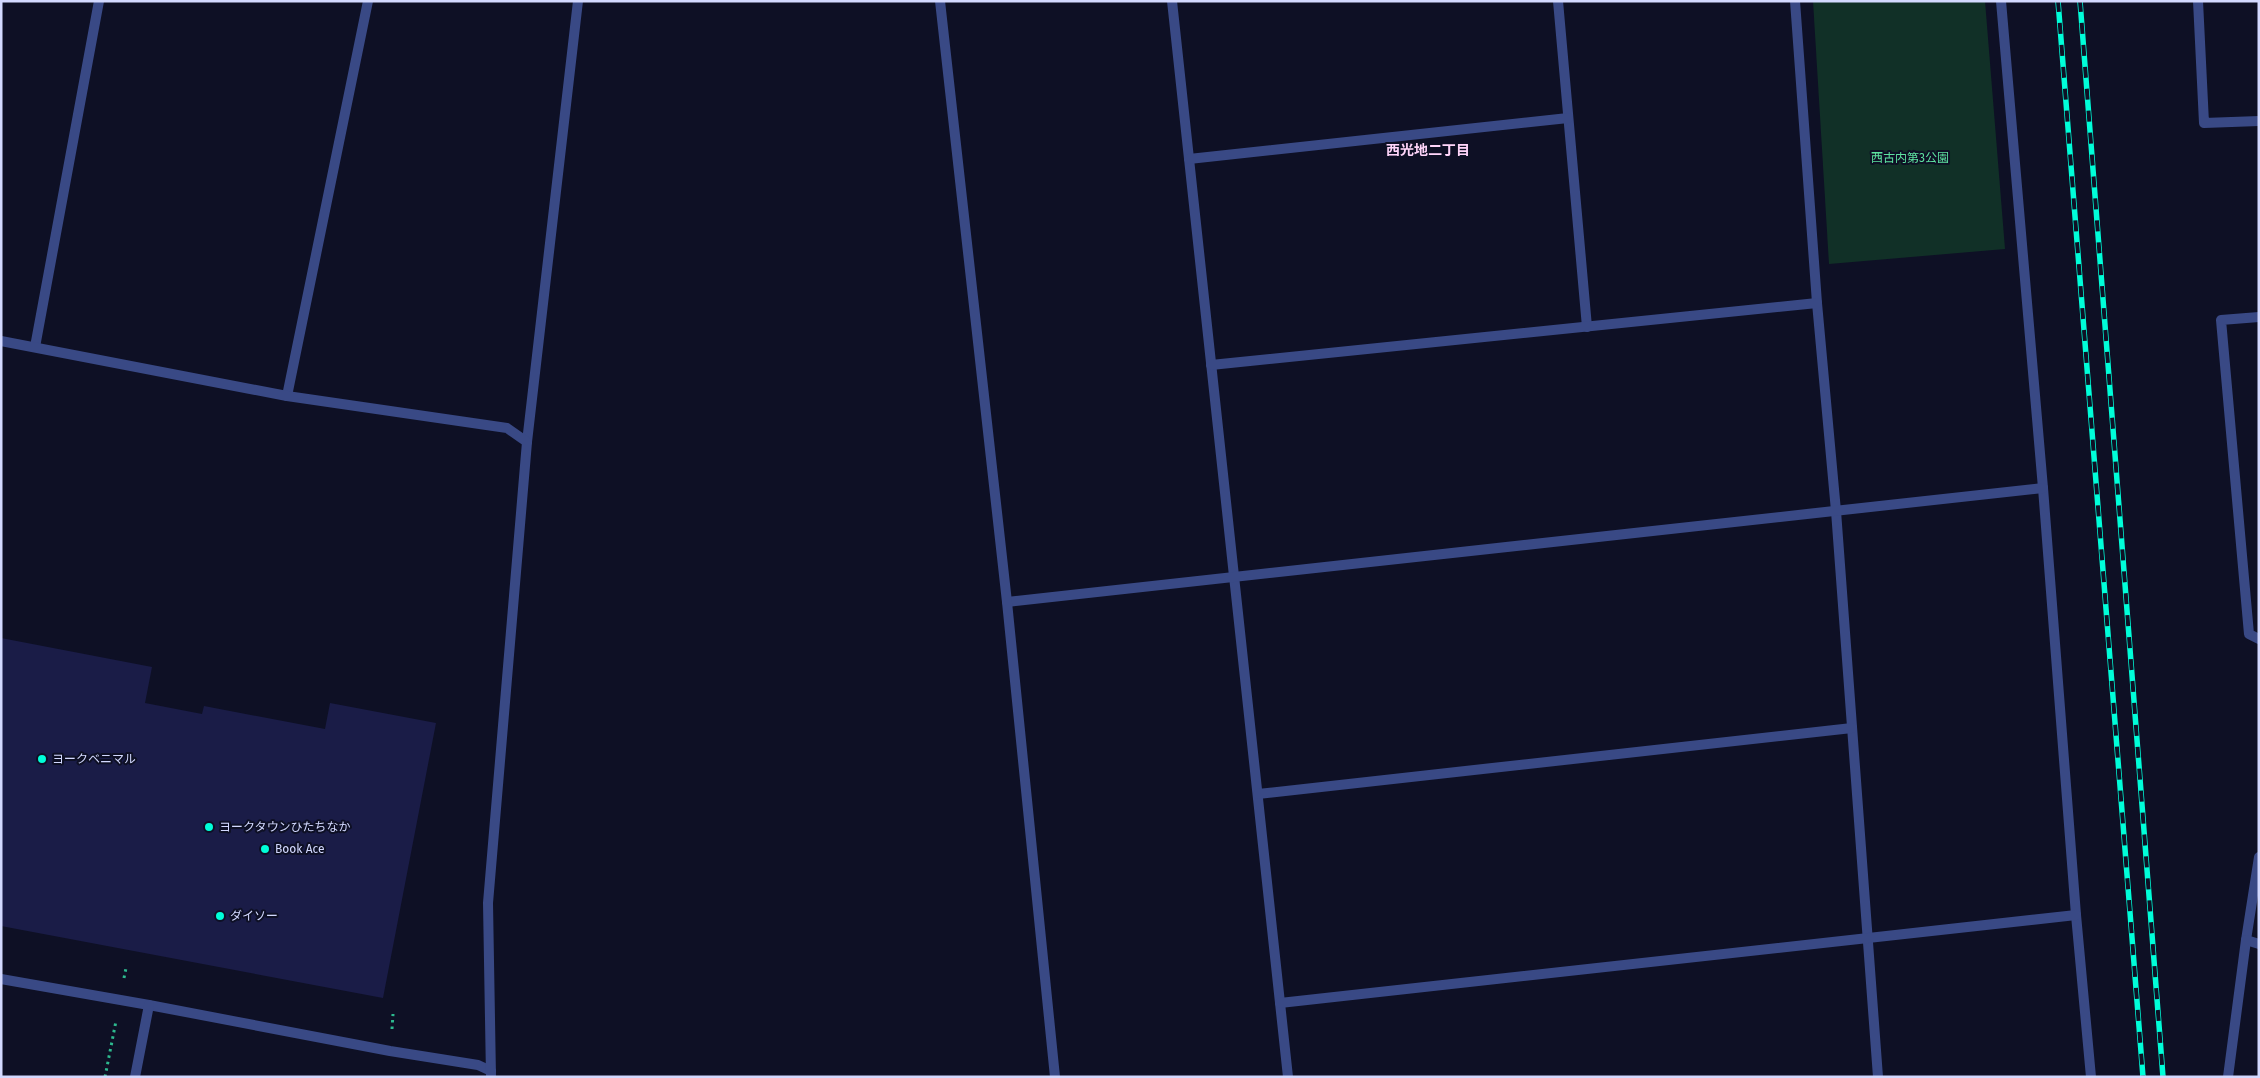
<svg xmlns="http://www.w3.org/2000/svg" width="2260" height="1078" viewBox="0 0 2260 1078" font-family="'Fira Sans','Noto Sans JP',sans-serif">
  <style>
    .green { fill: #113027 }
    .building { fill: #1a1c47 }
    .lines { fill: none; stroke-linecap: round; stroke-linejoin: round }
    .path { stroke: #2db98e; stroke-width: 3; stroke-dasharray: 2.5 4; stroke-linecap: butt }
    .service { stroke: #394985; stroke-width: 10 }
    .minor { stroke: #394985; stroke-width: 10 }
    .tertiary { stroke: #394985; stroke-width: 10 }
    .rail-casing { stroke: #00fed9; stroke-width: 5.5 }
    .rail { stroke: #0e1025; stroke-width: 4; stroke-dasharray: 11; stroke-linecap: butt }
    .poi-dot { fill: #00fed9; stroke: #0e1025; stroke-width: 2 }
    .labels { text-anchor: middle; dominant-baseline: central; stroke-width: 4; stroke-linejoin: round; paint-order: stroke }
    .park-label { font-size: 12px; fill: #5de19f; stroke: #0e1025 }
    .poi-label { font-size: 12px; fill: #d3d9ff; stroke: #0e1025; text-anchor: start }
    .neighbourhood-label { font-size: 14px; font-weight: bold; fill: #ffd5fa; stroke: #0e1025 }
  </style>
  <rect width="100%" height="100%" fill="#0e1025"/>
  <polygon class="green" points="1813,1 1985,1 2005,249 1829,264"/>
  <polygon class="building" points="1,638 152,667 145,703 202,714 204,706 325,729 330,703 436,723 383,998 1,926"/>
  <g class="lines">
    <g class="path">
      <polyline points="124,978 126,968"/>
      <polyline points="392,1029 393,1014"/>
      <polyline points="105,1077 116,1021"/>
    </g>
    <g class="service">
      <polyline points="35,347 99,1"/>
      <polyline points="287,396 368,1"/>
      <polyline points="527,442 578,1"/>
      <polyline points="2259,857 2246,940 2259,944"/>
      <polyline points="1,979 149,1005 390,1051 478,1065 491,1071"/>
      <polyline points="135,1077 149,1005"/>
    </g>
    <g class="minor">
      <polyline points="1172,1 1288,1077"/>
      <polyline points="1558,1 1587,327"/>
      <polyline points="1795,1 1817,303 1836,511 1878,1077"/>
      <polyline points="2001,1 2043,488 2076,915 2091,1077"/>
      <polyline points="2198,1 2204,123 2259,121"/>
      <polyline points="1189,159 1568,118"/>
      <polyline points="2259,317 2221,320 2249,634 2259,639"/>
      <polyline points="1,341 287,396 507,428 527,442 488,903 491,1077"/>
      <polyline points="1211,365 1817,303"/>
      <polyline points="1007,602 2043,488"/>
      <polyline points="1258,794 1852,728"/>
      <polyline points="1280,1003 2076,915"/>
      <polyline points="2228,1077 2246,940"/>
    </g>
    <polyline class="tertiary" points="940,1 1007,602 1055,1077"/>
    <defs>
      <g id="rail">
        <polyline points="2058,1 2143,1077"/>
        <polyline points="2080,1 2163,1077"/>
      </g>
    </defs>
    <use href="#rail" class="rail-casing"/>
    <use href="#rail" class="rail"/>
  </g>
  <g class="poi-dot">
    <circle cx="42" cy="759" r="5"/>
    <circle cx="209" cy="827" r="5"/>
    <circle cx="265" cy="849" r="5"/>
    <circle cx="220" cy="916" r="5"/>
  </g>
  <g class="labels">
    <g class="park-label">
      <text x="1910" y="158">西古内第3公園</text>
    </g>
    <g class="poi-label">
      <text x="52" y="759">ヨークベニマル</text>
      <text x="219" y="827">ヨークタウンひたちなか</text>
      <text x="275" y="849">Book Ace</text>
      <text x="230" y="916">ダイソー</text>
    </g>
    <g class="neighbourhood-label">
      <text x="1428" y="150">西光地二丁目</text>
    </g>
  </g>
  <rect width="2260" height="1078" fill="none" stroke="#d3d9ff" stroke-width="5"/>
</svg>
